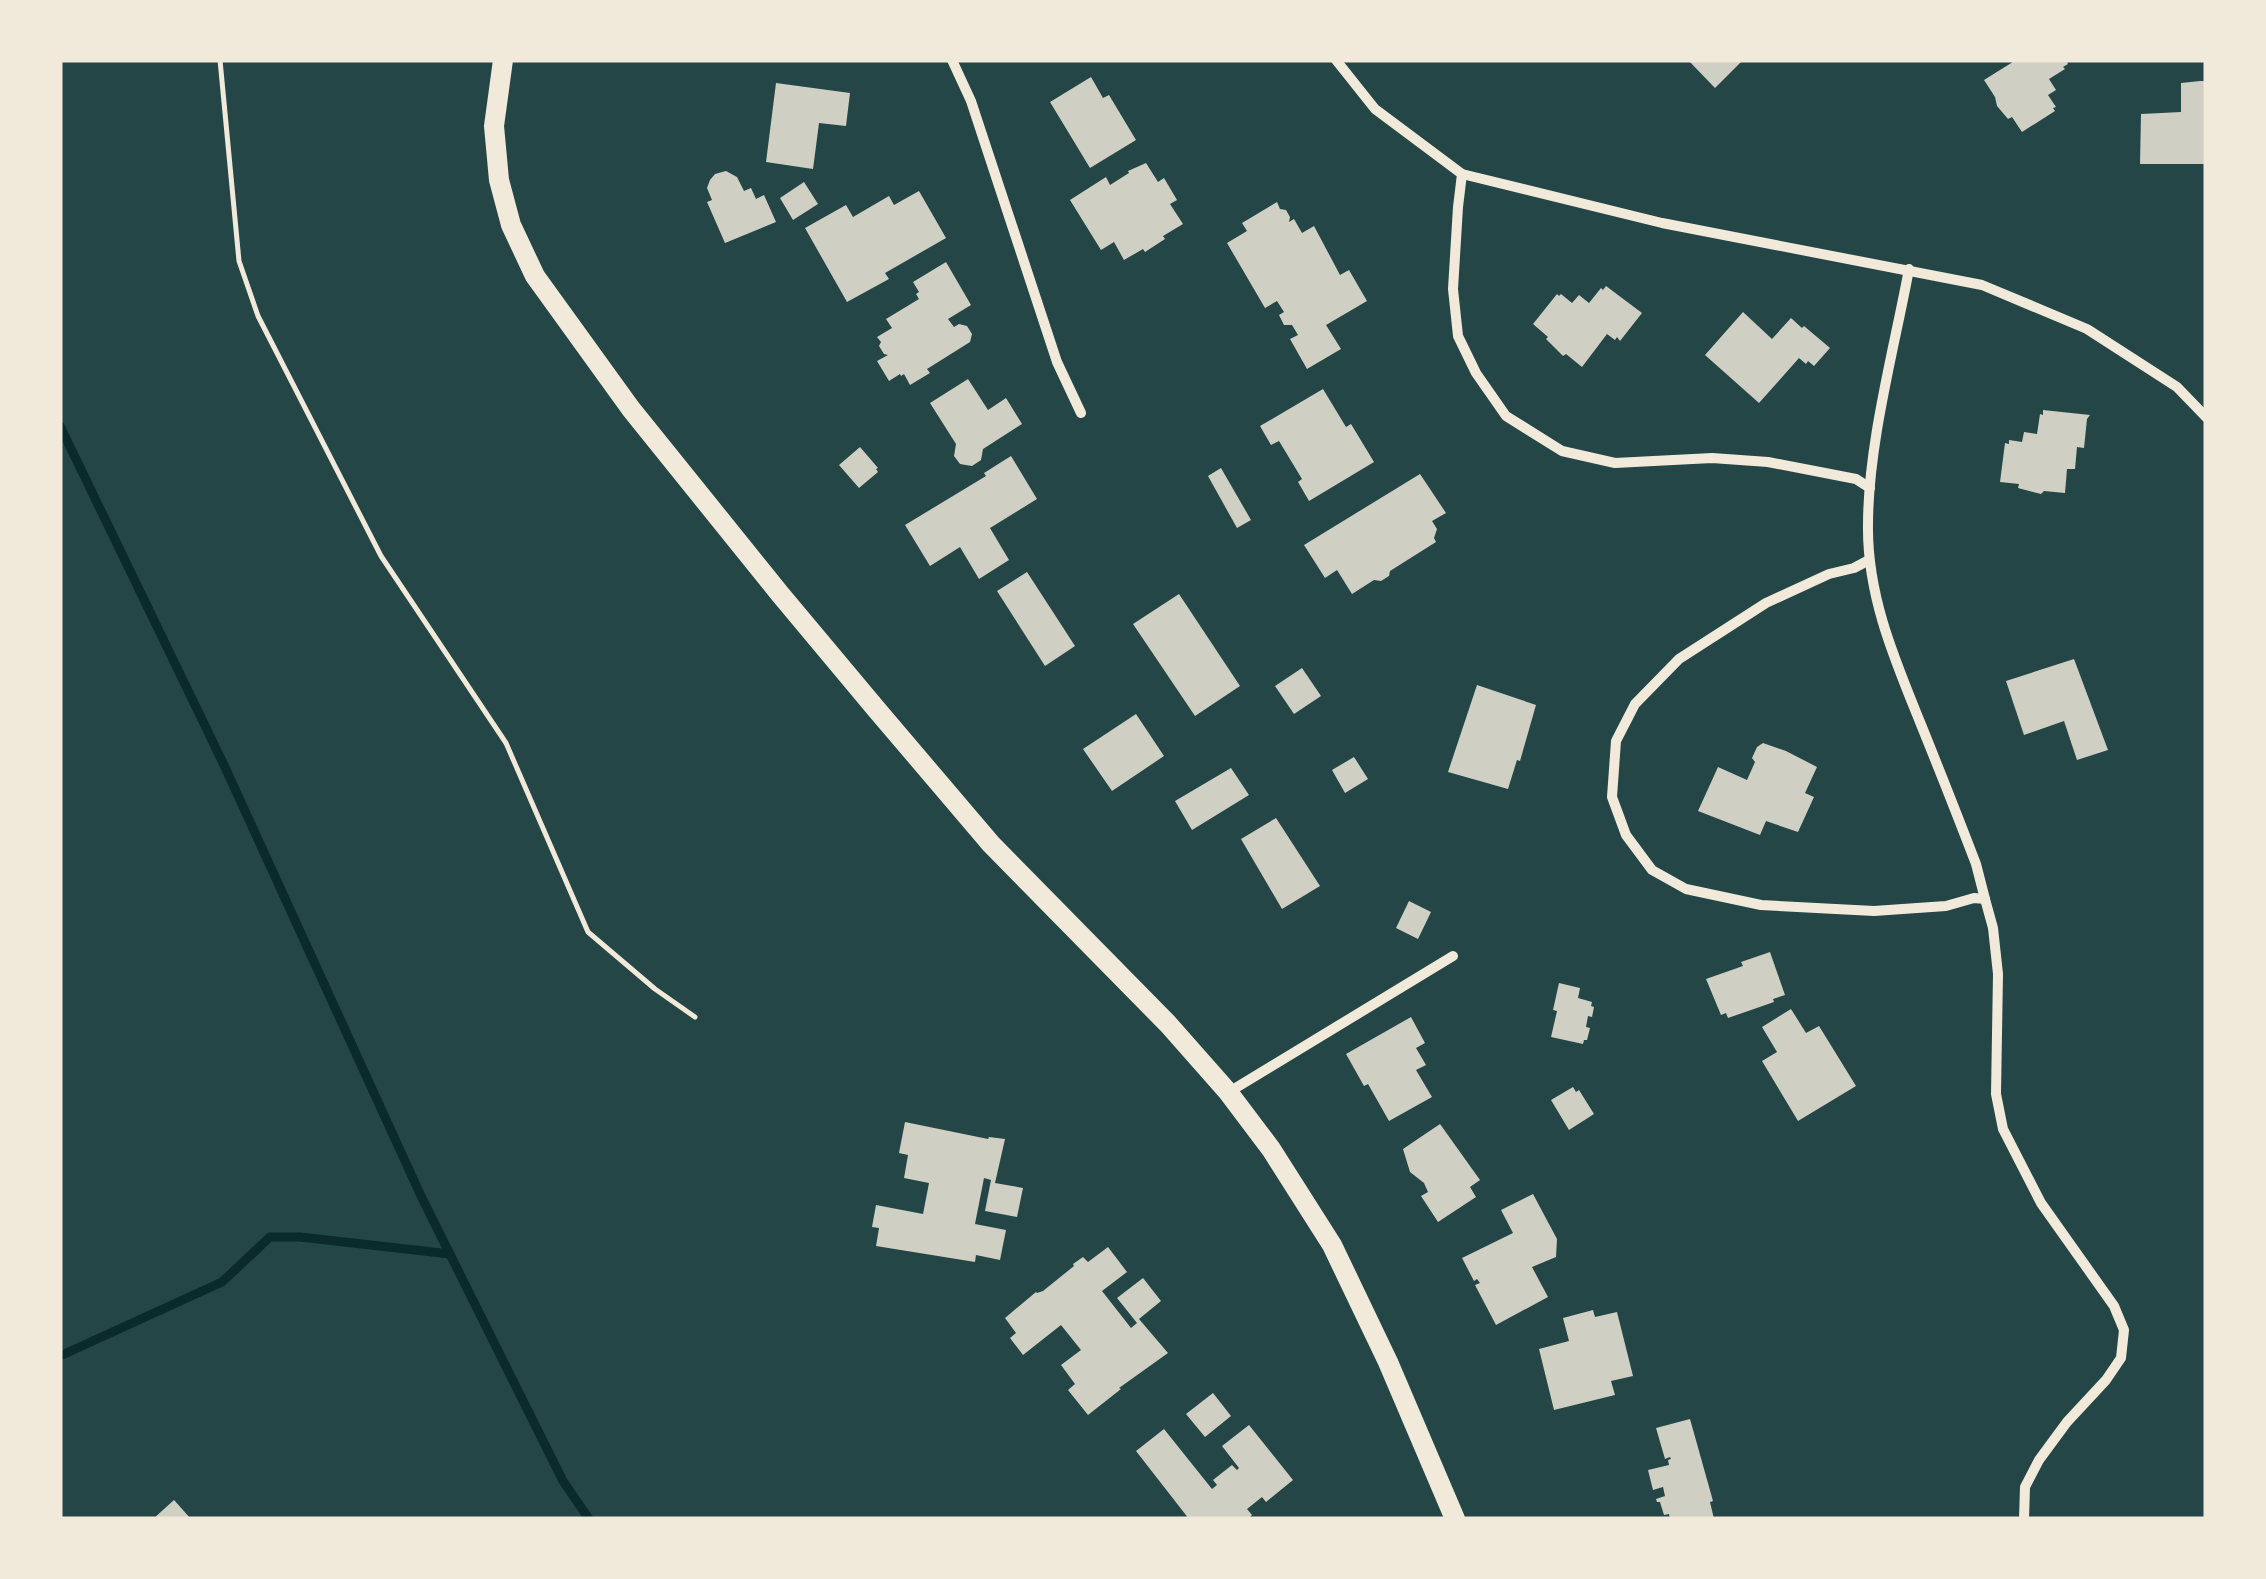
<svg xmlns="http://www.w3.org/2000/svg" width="2266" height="1579" viewBox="0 0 2266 1579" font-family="'Open Sans',sans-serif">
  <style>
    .green { fill: #244646 }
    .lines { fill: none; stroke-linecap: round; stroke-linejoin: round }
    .stream { stroke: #0a2a2b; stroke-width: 9 }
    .building { fill: #cfcfc3 }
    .path { stroke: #f1e9da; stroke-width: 5 }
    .minor { stroke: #f1e9da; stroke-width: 10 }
    .secondary { stroke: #f1e9da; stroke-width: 20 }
  </style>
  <rect width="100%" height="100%" fill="#0f3d3e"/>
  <rect class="green" x="60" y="60" width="2146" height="1459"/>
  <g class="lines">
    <g class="stream">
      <polyline points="60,426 224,765 421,1196 563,1481 589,1519"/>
      <polyline points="60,1356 222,1282 270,1237 300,1237 450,1254"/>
    </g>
  </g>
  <g class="building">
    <polygon points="1688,60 1743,60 1715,88"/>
    <polygon points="2016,60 2066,60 2068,64 2063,67 2065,69 2049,79 2056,90 2048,95 2056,107 2053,108 2055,111 2022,132 2012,117 2008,119 1997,106 1995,97 1984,80"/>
    <polygon points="1091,77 1103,98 1109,95 1136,140 1090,168 1050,102"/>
    <polygon points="2200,81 2206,81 2206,164 2140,164 2141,114 2181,112 2181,83"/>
    <polygon points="776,83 850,93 846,126 819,123 813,169 766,162"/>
    <polygon points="1146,163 1158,182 1164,178 1177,200 1170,204 1183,224 1163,236 1165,239 1145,252 1143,249 1124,260 1114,242 1101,250 1070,200 1106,177 1110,185 1129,173 1128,171"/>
    <polygon points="726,171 737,177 744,191 751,188 756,199 764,195 776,222 725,243 707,202 712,200 707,188 710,180 715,174"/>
    <polygon points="804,182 818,204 793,220 780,198"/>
    <polygon points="919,191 946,238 885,273 889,279 847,302 805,228 846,205 853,217 889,196 894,205"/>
    <polygon points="1277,202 1280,209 1286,210 1290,217 1289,222 1294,219 1302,233 1314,226 1340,275 1349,270 1367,301 1326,325 1341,349 1307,369 1290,339 1298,335 1292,325 1284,325 1279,315 1284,312 1277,301 1265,308 1227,243 1247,231 1242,223"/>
    <polygon points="946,262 971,305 948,319 954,327 959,324 967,326 972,334 970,342 927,369 930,373 910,385 904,374 901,376 900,374 889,381 877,361 888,355 884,354 879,346 881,342 877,337 892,328 886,319 919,299 916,294 919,292 913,282"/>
    <polygon points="1606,286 1642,313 1620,341 1617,337 1615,340 1607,334 1582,367 1566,354 1563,356 1546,339 1548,337 1533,324 1557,294 1559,296 1561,294 1572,303 1579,295 1589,303 1601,288 1603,290"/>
    <polygon points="1743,312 1772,339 1791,318 1802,328 1804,326 1830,348 1814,366 1808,361 1806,364 1799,358 1759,403 1705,355"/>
    <polygon points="968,379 988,410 1006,398 1022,424 983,449 981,460 972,466 960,464 954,456 956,444 930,403"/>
    <polygon points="1323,389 1346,427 1351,424 1374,462 1309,501 1298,482 1302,479 1279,441 1271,445 1260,426"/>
    <polygon points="2043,410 2090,415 2087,419 2084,448 2077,447 2075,469 2067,469 2065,493 2044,491 2041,494 2033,492 2018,488 2019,484 2000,482 2005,443 2009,444 2009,440 2022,442 2024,432 2037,434 2040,414 2043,415"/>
    <polygon points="860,447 878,468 876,469 878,472 859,488 839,465"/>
    <polygon points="1011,456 1037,499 990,528 1009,560 979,579 960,547 930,566 905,525 986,476 984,473"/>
    <polygon points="1221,468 1251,520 1237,528 1208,476"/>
    <polygon points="1420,474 1446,513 1432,521 1437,529 1434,538 1436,542 1390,571 1389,576 1381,581 1374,580 1352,594 1337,570 1325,578 1304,545"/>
    <polygon points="1027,572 1075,646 1045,666 997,591"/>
    <polygon points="1179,594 1240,686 1195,716 1133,624"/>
    <polygon points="2074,659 2108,750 2077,760 2064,721 2024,735 2006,681"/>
    <polygon points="1302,668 1321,696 1294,714 1275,686"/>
    <polygon points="1477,685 1536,705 1520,761 1517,760 1508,789 1448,772"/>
    <polygon points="1136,714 1164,756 1112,791 1083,749"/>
    <polygon points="1763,743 1786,751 1817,767 1805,793 1814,797 1798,832 1766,821 1760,835 1698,811 1718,767 1747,780 1755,762 1752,758 1757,747"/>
    <polygon points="1354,757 1368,779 1345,793 1332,770"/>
    <polygon points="1231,768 1249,795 1192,830 1175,801"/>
    <polygon points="1276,818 1320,886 1282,909 1241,839"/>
    <polygon points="1409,901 1431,912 1418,939 1396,928"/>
    <polygon points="1770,952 1785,995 1773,999 1774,1002 1728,1018 1726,1013 1721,1015 1706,979 1743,966 1741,962"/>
    <polygon points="1559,983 1580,988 1578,998 1592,1002 1591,1006 1594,1007 1592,1017 1588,1016 1586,1027 1590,1028 1587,1040 1584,1040 1583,1044 1551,1037 1557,1011 1553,1010"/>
    <polygon points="1791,1009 1806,1033 1819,1026 1856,1086 1798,1121 1762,1061 1777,1052 1762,1027"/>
    <polygon points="1411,1017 1425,1043 1416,1048 1426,1065 1416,1070 1432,1097 1389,1121 1368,1084 1364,1086 1346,1054"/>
    <polygon points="1573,1087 1576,1092 1579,1090 1594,1114 1569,1130 1551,1100"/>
    <polygon points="905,1122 988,1139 989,1137 1005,1139 995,1183 1023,1188 1017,1217 985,1211 991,1180 984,1178 975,1224 1006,1230 1000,1260 976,1255 975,1262 876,1246 879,1228 872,1227 876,1205 923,1214 929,1183 904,1178 908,1155 899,1153"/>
    <polygon points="1440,1124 1480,1180 1470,1187 1476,1197 1438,1222 1421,1196 1428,1192 1424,1183 1410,1172 1403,1149"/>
    <polygon points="1533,1194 1557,1239 1556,1257 1532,1267 1548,1297 1496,1325 1475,1285 1480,1283 1477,1279 1474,1281 1462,1258 1513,1233 1501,1210"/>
    <polygon points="1108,1247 1127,1272 1102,1291 1131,1328 1137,1323 1117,1298 1143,1278 1161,1301 1139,1319 1168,1353 1119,1388 1121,1389 1088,1415 1068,1390 1075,1384 1061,1365 1081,1350 1061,1325 1023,1355 1010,1338 1016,1333 1005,1318 1036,1292 1037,1293 1043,1291 1074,1266 1073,1264 1083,1257 1088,1262"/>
    <polygon points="1593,1310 1595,1317 1617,1312 1633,1376 1611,1381 1615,1395 1554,1410 1539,1349 1569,1341 1563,1318"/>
    <polygon points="1213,1393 1231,1416 1205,1437 1186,1414"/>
    <polygon points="1690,1419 1713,1501 1710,1502 1714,1519 1670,1519 1669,1514 1664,1515 1660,1502 1657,1502 1656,1499 1665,1496 1663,1487 1653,1490 1648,1470 1669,1465 1668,1460 1671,1459 1670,1457 1665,1459 1656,1428"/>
    <polygon points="1249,1425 1293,1480 1266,1502 1262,1497 1247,1509 1252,1515 1248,1519 1189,1519 1136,1451 1164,1429 1212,1489 1217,1485 1213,1480 1232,1465 1237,1470 1239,1468 1222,1446"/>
    <polygon points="174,1500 191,1519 153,1519"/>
  </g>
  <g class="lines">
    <polyline class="path" points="220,60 239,261 258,316 381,556 506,743 588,932 655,989 695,1017"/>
    <g class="minor">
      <polyline points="952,60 971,101 1057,362 1081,413"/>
      <polyline points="1336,60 1375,109 1462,174 1458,207 1453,289 1458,336 1476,373 1506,416 1562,451 1615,463 1712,458 1768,462 1856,479 1870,488"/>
      <polyline points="1462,174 1662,223 1982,285 2087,329 2177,387 2206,417"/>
      <path d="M1909 269C1894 350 1868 444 1868 525 1867 595 1894 658 1920 722 1939 769 1958 817 1976 864L1985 899"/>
      <polyline points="1869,560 1854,568 1829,574 1766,603 1679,659 1635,704 1616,741 1612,797 1626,835 1652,870 1686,889 1761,905 1874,911 1946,906 1974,898 1985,899 1993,928 1998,974 1996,1094 2003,1129 2041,1203 2114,1306 2124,1330 2121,1358 2106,1380 2067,1422 2039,1460 2025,1487 2024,1519"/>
      <polyline points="1229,1092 1453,956"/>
    </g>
    <polyline class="secondary" points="503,60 494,126 499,180 511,225 535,276 631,409 780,594 877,710 991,844 1168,1024 1228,1092 1271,1149 1332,1245 1388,1362 1455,1519"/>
  </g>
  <rect width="2266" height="1579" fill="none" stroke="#f1e9da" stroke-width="125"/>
</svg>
